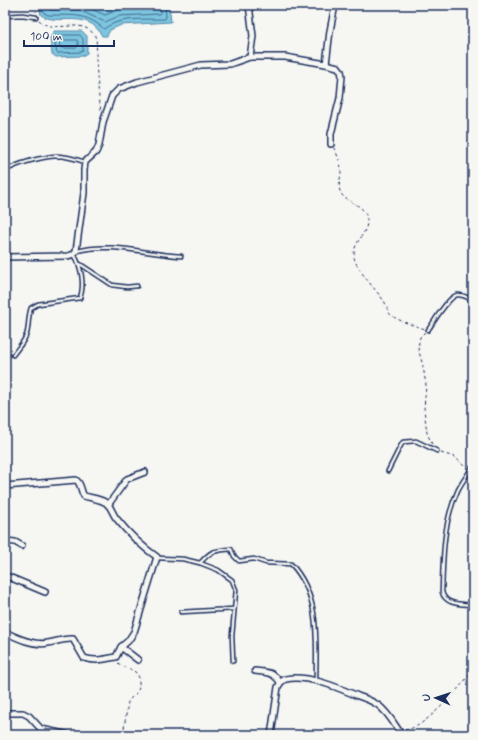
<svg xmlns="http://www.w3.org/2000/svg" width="478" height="740" viewBox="0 0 478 740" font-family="Mynerve,sans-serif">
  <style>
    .green { fill: #bed990; stroke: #6c8477 }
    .water { fill: #7dc5de; stroke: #5689ab }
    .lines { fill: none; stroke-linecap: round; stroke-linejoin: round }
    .shore { stroke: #426b91; stroke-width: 1 }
    .lane-casing { stroke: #1b2f5e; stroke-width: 5.5 }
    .street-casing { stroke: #1b2f5e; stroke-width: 8 }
    .path { stroke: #1b2f5e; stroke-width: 1; stroke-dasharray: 3 3; stroke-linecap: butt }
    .lane { stroke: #f6f6f2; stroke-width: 2.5 }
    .street { stroke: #f6f6f2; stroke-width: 5 }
  </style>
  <rect width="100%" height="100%" fill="#f6f6f2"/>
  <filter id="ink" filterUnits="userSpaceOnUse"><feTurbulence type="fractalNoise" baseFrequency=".025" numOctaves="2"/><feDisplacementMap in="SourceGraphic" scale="8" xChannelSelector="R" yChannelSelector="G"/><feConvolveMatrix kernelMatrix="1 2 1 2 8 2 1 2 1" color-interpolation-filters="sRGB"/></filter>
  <g filter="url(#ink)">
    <polygon class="green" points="5,89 9,89 5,141"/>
    <g class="water">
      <path d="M39 5H169L171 22 121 25 110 30 107 36H102C88 8 58 27 41 15Z"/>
      <polygon points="54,31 82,31 87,36 87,53 83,56 56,57 52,54 50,38"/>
    </g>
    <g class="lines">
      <g class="shore">
        <path d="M43 5 44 13 48 15C72 16 85 12 104 29 120 16 145 20 165 19L166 17 165 5"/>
        <polyline points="48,5 50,10 79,10 105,22 119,16 159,14 161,12 160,5"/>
        <polyline points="82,5 105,15 118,10 153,8 154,5"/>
        <polygon points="56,35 80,35 83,39 83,51 81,52 57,53 54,40"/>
        <polygon points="60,40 77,40 78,42 78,46 76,48 61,48 60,46"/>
      </g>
      <defs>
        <g id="lane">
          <polyline points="5,16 22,15 36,17"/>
          <path d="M5 171C18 163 42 157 57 156 66 156 76 159 85 162"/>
          <path d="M77 251C112 242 145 254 181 256"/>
          <polyline points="80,264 112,285 127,287 137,286"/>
          <path d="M428 330C434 322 448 297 457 295 463 294 468 298 473 300"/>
          <path d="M13 355C18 348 25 341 27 333 29 325 28 316 31 308L38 304 80 298C85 284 81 266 74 254"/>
          <path d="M473 466C468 474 462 482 458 490 443 522 443 557 442 592 445 605 462 604 473 605"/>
          <polyline points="388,471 400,447 403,442 416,441 437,451"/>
          <polyline points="157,558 183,559 200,563 218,570 232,580 236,590 232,636 233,661"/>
          <path d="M200 563C212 550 213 551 231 549L234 556 239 561 254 559 266 563 291 564C321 596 316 641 316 680"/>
          <polyline points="181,612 234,609"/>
        </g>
        <g id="street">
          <polyline points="250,57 285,57 326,64 338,67 341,71 342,76 340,98 331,134 331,144"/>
          <polyline points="326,64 330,31 335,5"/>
          <polyline points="5,257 68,256 74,254 76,251 84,193 84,170 85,162 96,152 99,145 103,122 112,96 119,89 137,82 201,65 230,64 250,57 253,36 249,5"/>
          <path d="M5 486 76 480C82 484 80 491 84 496 91 498 102 499 108 504 111 508 113 514 116 518 128 533 141 546 157 557L134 632 128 641 121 647"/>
          <polyline points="108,505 127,479 145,472"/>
          <polyline points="5,541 15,542 22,546"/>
          <polyline points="5,577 9,577 45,592"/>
          <path d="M5 632C17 638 34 646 48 643 57 642 64 638 73 639L84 658C95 662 105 659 116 657L121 647 138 660"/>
          <path d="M255 671C267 672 273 672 280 682"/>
          <polyline points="5,713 23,713 29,716 41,729 69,735"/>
          <path d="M271 735 278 687C280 683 282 680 286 679 307 674 339 688 358 696 364 698 372 701 378 705 388 712 394 724 401 734"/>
        </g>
      </defs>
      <use href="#lane" class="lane-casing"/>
      <use href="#street" class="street-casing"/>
      <g class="path">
        <polyline points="35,5 36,12"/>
        <path d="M39 20C50 32 69 23 83 27 87 28 91 31 94 34 98 40 96 51 96 58 97 76 98 94 101 111"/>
        <path d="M334 148C337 154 340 161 341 168 342 176 336 188 342 195 350 204 366 205 367 220 368 234 353 241 354 256 354 267 377 291 384 301 387 305 387 312 391 315 400 322 414 325 425 329"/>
        <polyline points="472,158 473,157"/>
        <polyline points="425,332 420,337 418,348 423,366 426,385 424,409 427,433 432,444"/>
        <polyline points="441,453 455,457 467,469"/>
        <path d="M118 663C125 670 141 668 139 683 139 687 139 689 137 692 134 696 130 698 128 702L123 735"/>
        <path d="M405 730C409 729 413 728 417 726 434 716 462 686 473 670"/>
      </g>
      <use href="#lane" class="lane"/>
      <use href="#street" class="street"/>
    </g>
  </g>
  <rect width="478" height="740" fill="none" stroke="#f6f6f2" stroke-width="20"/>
  <rect x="10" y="10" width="458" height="720" fill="none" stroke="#1b2f5e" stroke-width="1.5" filter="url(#ink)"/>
  <g transform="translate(436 698) rotate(273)" stroke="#f6f6f2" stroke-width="3" paint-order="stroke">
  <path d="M0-3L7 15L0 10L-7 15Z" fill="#1b2f5e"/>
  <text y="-6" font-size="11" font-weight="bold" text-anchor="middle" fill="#1b2f5e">U</text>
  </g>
  <path d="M24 40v6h90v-6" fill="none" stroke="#1b2f5e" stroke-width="2"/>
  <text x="30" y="40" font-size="12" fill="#1b2f5e" stroke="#f6f6f2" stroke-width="3" paint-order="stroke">100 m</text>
</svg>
